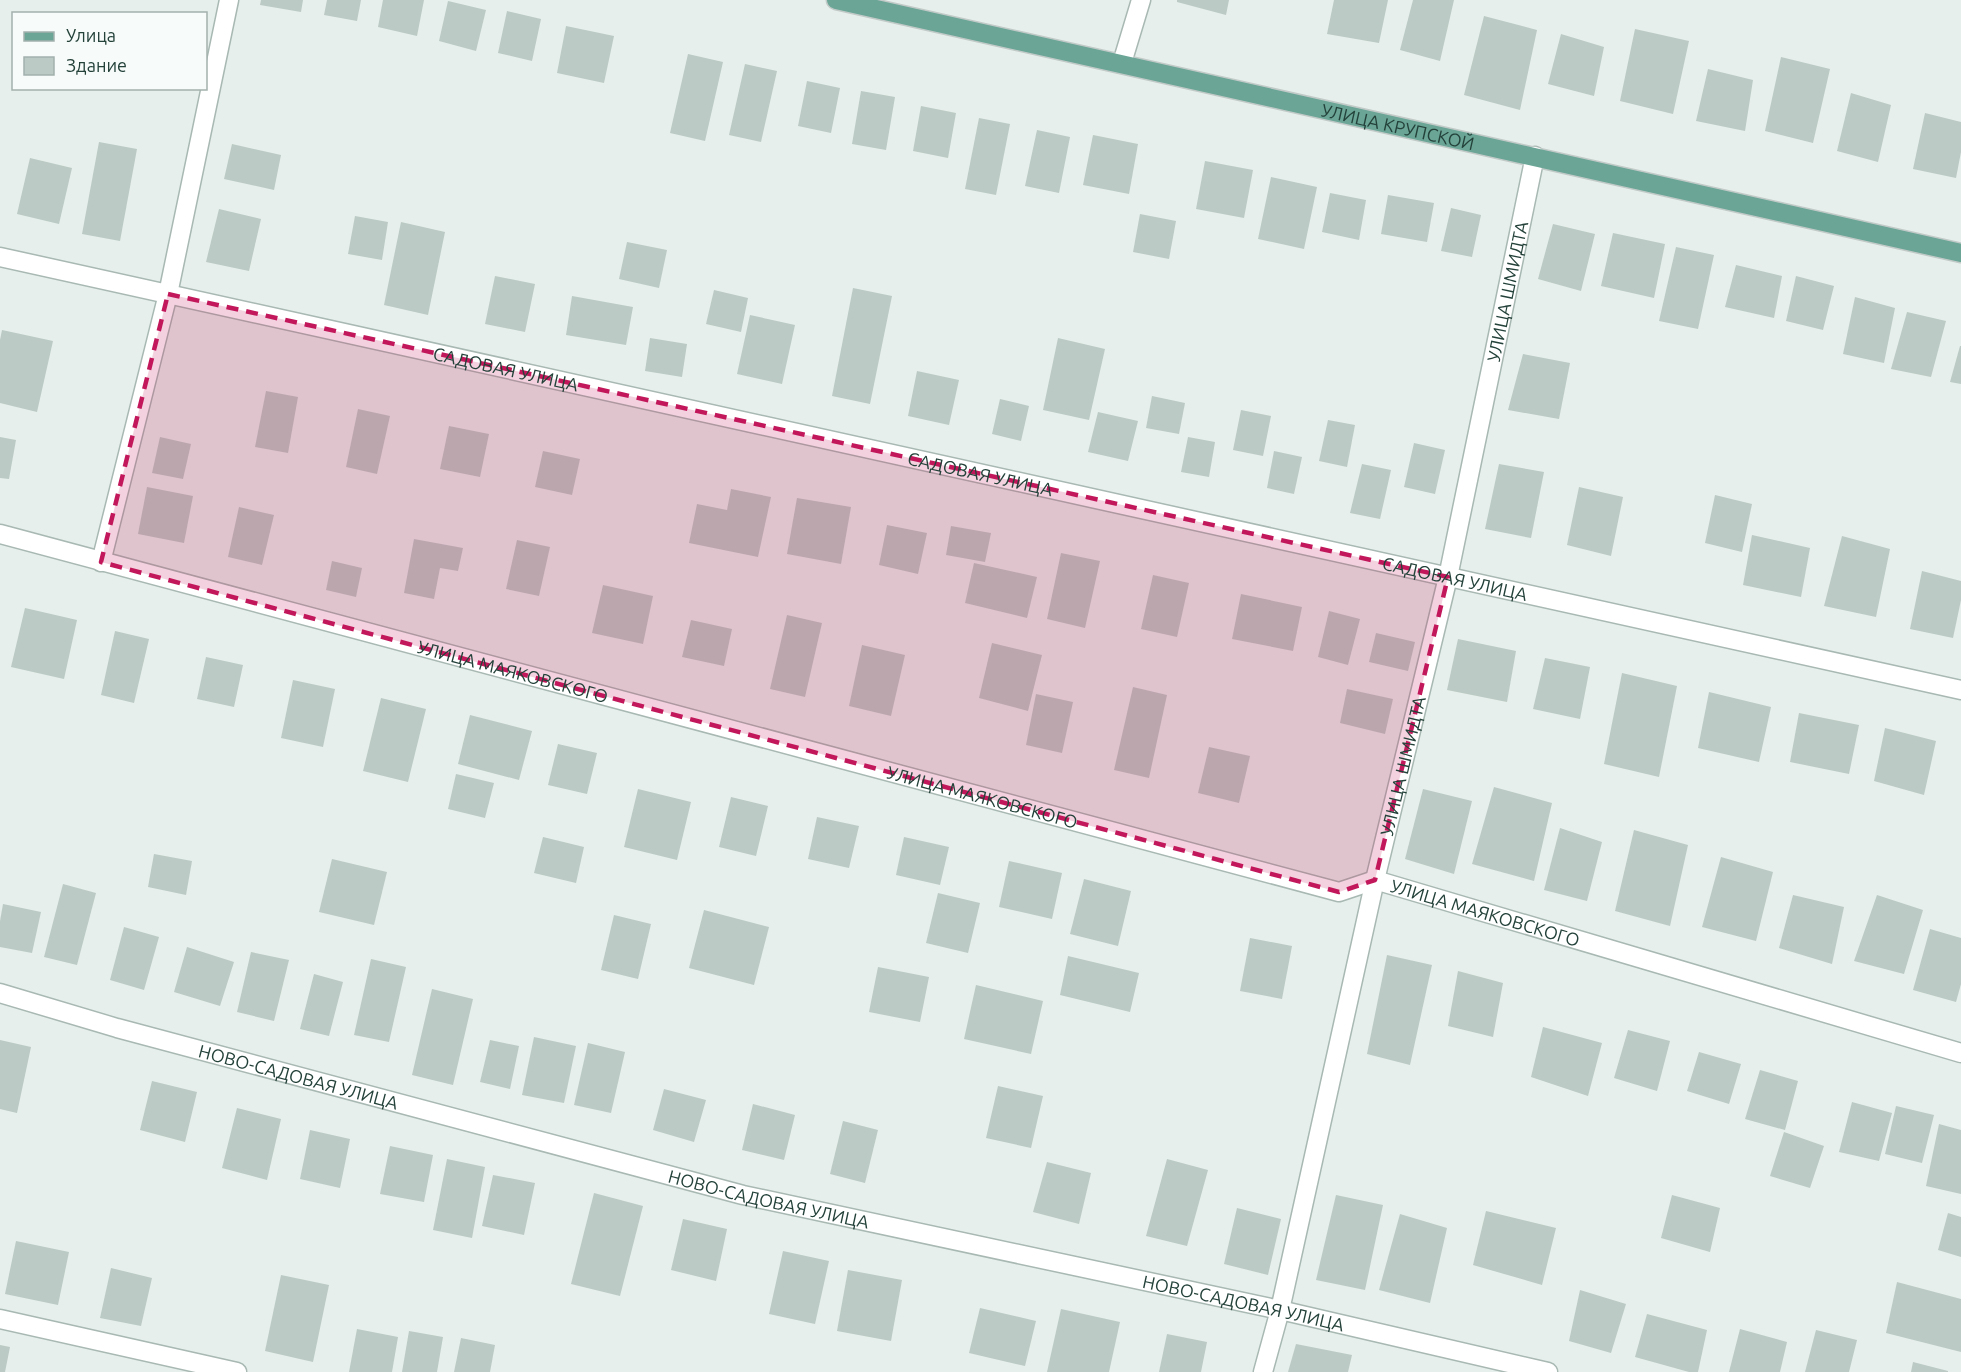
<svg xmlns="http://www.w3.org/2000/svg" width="1961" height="1372" viewBox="0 0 1961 1372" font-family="Ubuntu,sans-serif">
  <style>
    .building { fill: #bbcac4 }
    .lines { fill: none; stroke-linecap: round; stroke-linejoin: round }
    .minor-casing { stroke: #a8b8b2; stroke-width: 21 }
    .major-casing { stroke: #c2cac8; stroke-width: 21 }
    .minor { stroke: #fff; stroke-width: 18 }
    .major { stroke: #6aa596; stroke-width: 18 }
    .marked { fill: #c2185b; fill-opacity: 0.2; stroke: #c2185b; stroke-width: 4.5; stroke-dasharray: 12 8; stroke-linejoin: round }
    .labels { text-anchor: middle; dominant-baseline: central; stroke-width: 4.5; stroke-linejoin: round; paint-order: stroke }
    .street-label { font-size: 18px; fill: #24423a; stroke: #f7fbf9 }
  </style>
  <rect width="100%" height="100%" fill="#e6efeb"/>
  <g class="building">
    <polygon points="261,0 303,0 301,12 260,5"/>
    <polygon points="327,0 361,0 357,21 324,15"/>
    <polygon points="383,0 424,0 417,36 378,27"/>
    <polygon points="1177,0 1229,0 1226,15 1177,2"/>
    <polygon points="1334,0 1388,0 1379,43 1327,34"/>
    <polygon points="1413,0 1454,0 1440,61 1400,50"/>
    <polygon points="448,1 486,10 476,51 439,41"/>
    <polygon points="507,11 541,19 532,61 498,53"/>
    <polygon points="1484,16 1537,30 1520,110 1464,95"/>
    <polygon points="566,26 614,36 604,83 557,73"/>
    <polygon points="1635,29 1689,41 1673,114 1620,101"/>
    <polygon points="1561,34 1604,47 1594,96 1548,84"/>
    <polygon points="688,54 723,62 705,141 670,133"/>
    <polygon points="1781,57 1830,69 1813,143 1765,131"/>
    <polygon points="745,64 777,71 761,142 729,135"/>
    <polygon points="1708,69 1753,80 1745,131 1696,121"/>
    <polygon points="807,81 840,88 831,133 798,126"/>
    <polygon points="861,91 895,97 886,150 852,144"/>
    <polygon points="1851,93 1891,105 1878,162 1837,151"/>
    <polygon points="921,106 956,113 948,158 913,151"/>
    <polygon points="1925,113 1961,122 1961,152 1956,178 1913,169"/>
    <polygon points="979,118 1010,124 996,195 965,189"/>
    <polygon points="1037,130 1070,137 1059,193 1025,186"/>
    <polygon points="1093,135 1138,144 1129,194 1083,185"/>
    <polygon points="99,142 137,149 120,241 82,234"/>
    <polygon points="232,144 281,155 274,190 224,179"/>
    <polygon points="30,158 72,168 59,224 17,214"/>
    <polygon points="1205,161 1253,170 1244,218 1196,209"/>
    <polygon points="1271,177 1317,187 1304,249 1258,239"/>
    <polygon points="1330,193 1366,200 1359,240 1322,232"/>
    <polygon points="1388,195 1434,203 1427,242 1381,234"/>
    <polygon points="1451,208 1481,215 1472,257 1441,251"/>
    <polygon points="219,209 261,219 249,271 206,262"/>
    <polygon points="1140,214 1176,221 1169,259 1133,252"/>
    <polygon points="355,216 388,222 382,260 348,254"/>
    <polygon points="401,222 445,232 428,315 384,305"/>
    <polygon points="1553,224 1595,234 1581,291 1538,279"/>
    <polygon points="1613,233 1665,244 1654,298 1601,286"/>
    <polygon points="627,242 667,250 659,288 619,279"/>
    <polygon points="1676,247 1714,255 1698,329 1659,321"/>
    <polygon points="1736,265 1782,276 1774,318 1725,307"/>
    <polygon points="495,276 535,284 525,332 485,324"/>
    <polygon points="1796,276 1834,286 1823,330 1786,321"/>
    <polygon points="853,288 892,296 870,404 832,396"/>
    <polygon points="714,290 748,298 741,332 706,324"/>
    <polygon points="572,296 633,307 626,345 566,335"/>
    <polygon points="1855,297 1895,308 1884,363 1843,354"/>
    <polygon points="1907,312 1946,321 1931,377 1891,369"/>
    <polygon points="750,315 795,325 782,384 737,374"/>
    <polygon points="2,330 53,341 37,412 0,403 0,340"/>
    <polygon points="650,338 687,344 682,377 645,371"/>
    <polygon points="1058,338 1105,349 1089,420 1043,410"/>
    <polygon points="1960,346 1961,346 1961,384 1950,382"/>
    <polygon points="1523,354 1570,363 1559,419 1508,410"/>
    <polygon points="917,371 959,380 949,425 908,416"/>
    <polygon points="266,391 298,397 288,453 255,447"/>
    <polygon points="1152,396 1185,403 1179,434 1146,428"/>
    <polygon points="1000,399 1029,406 1021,441 992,434"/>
    <polygon points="358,409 390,416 377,474 346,467"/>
    <polygon points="1241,410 1271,416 1263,456 1233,450"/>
    <polygon points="1098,412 1138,421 1128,461 1088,452"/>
    <polygon points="1328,420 1355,425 1347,467 1319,461"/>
    <polygon points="449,426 489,434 480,477 440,469"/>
    <polygon points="0,437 16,440 9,479 0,478"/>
    <polygon points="160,437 191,444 183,479 152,473"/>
    <polygon points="1188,437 1215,442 1209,477 1181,472"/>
    <polygon points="1414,443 1445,450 1435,494 1404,487"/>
    <polygon points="543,451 580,459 572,495 535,487"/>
    <polygon points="1274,451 1302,457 1294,494 1267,488"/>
    <polygon points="1362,464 1391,470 1380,519 1350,513"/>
    <polygon points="1499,464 1544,472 1531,538 1485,529"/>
    <polygon points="147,487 193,496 184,543 138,534"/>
    <polygon points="1579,487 1623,497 1611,556 1567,545"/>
    <polygon points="731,489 771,497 758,557 689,543 697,504 727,510"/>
    <polygon points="1715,495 1752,504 1742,552 1705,543"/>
    <polygon points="797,498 851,507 841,564 787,554"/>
    <polygon points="239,507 274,515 262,565 228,557"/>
    <polygon points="887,525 927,533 918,574 879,565"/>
    <polygon points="951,526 991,533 985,562 946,555"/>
    <polygon points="1752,535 1810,548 1801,597 1743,585"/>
    <polygon points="1842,536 1890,549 1876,617 1824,606"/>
    <polygon points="414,539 463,548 458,571 440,568 434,599 404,593"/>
    <polygon points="517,540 550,547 539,596 506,589"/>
    <polygon points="1061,553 1100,561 1085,628 1047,619"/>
    <polygon points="332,561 362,568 356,597 326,590"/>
    <polygon points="974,563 1037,577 1027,618 965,603"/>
    <polygon points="1922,571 1961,581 1961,600 1953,638 1910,629"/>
    <polygon points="1153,575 1189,583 1177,637 1141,629"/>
    <polygon points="603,585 653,596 643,644 592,633"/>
    <polygon points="1241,594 1302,607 1293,651 1232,639"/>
    <polygon points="25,608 77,620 64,679 11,667"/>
    <polygon points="1329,611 1360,619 1348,665 1318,657"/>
    <polygon points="787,615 822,623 805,697 770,689"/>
    <polygon points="691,620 732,629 724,666 682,657"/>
    <polygon points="115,631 149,639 134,703 101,695"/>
    <polygon points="1376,633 1415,642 1408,671 1369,662"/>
    <polygon points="1458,639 1516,651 1507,702 1447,690"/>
    <polygon points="992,643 1042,655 1028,711 979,698"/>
    <polygon points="862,645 905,655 891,716 849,706"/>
    <polygon points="206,657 243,665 234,707 197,699"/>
    <polygon points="1545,658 1590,667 1580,719 1533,709"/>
    <polygon points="1622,673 1677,686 1659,777 1604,764"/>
    <polygon points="293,680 335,689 323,747 281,738"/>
    <polygon points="1133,687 1167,695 1149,778 1114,770"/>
    <polygon points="1347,689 1393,699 1385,734 1340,723"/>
    <polygon points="1709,692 1771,707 1759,762 1698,748"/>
    <polygon points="1036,694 1073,702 1062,753 1026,745"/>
    <polygon points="381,698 426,709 408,782 363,771"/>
    <polygon points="1799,713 1859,725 1849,774 1790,762"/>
    <polygon points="470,715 532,731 519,780 458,764"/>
    <polygon points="1885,728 1936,741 1924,795 1874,781"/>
    <polygon points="558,744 597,753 587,794 548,785"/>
    <polygon points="1209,747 1250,756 1239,803 1198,793"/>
    <polygon points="456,774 494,783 485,818 448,809"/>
    <polygon points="1494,787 1552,803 1534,881 1472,864"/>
    <polygon points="638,789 691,802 677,860 624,847"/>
    <polygon points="1423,789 1472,801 1454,874 1405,859"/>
    <polygon points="731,797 768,806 756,856 719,847"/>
    <polygon points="817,817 859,826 849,868 808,859"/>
    <polygon points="1560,828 1602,842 1587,901 1544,890"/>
    <polygon points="1634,830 1688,845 1670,926 1615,911"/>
    <polygon points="543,837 584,847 576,883 534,873"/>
    <polygon points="904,837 949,847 940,885 896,875"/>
    <polygon points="154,854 192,861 186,895 148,887"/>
    <polygon points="1721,857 1773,872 1756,941 1702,927"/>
    <polygon points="332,859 387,872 374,925 319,912"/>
    <polygon points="1009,861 1062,873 1052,919 999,907"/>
    <polygon points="1084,879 1131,891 1118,946 1070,934"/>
    <polygon points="63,884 96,893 77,965 44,957"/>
    <polygon points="938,893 980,903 968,953 926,943"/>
    <polygon points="1793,895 1844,907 1832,964 1779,948"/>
    <polygon points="1877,895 1923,910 1904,974 1854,961"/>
    <polygon points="3,904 41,912 32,953 0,947 0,921"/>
    <polygon points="704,910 769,927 754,985 689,968"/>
    <polygon points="614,915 651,924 638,979 601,970"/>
    <polygon points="124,927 159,937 144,990 110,980"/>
    <polygon points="1930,929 1961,938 1961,984 1956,1002 1913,990"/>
    <polygon points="1250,938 1292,946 1282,999 1240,991"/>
    <polygon points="187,947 234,962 220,1006 174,992"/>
    <polygon points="251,952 289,960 274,1021 237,1012"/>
    <polygon points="1387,955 1432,965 1410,1065 1367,1054"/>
    <polygon points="1068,956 1139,973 1130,1012 1060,995"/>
    <polygon points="371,959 406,967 389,1042 354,1035"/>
    <polygon points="878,967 929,977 920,1022 869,1012"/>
    <polygon points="1458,971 1503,983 1493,1037 1448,1026"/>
    <polygon points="314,974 343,982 329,1036 300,1029"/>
    <polygon points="976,985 1043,1001 1031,1054 964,1039"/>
    <polygon points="432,989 473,999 453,1085 412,1075"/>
    <polygon points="1543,1027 1602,1043 1588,1096 1531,1077"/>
    <polygon points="1628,1030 1670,1041 1657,1091 1614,1078"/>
    <polygon points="534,1037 576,1046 564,1103 522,1095"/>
    <polygon points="0,1040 31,1047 17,1113 0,1109"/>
    <polygon points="490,1040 519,1046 510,1089 480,1082"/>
    <polygon points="588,1043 625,1052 611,1113 574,1105"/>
    <polygon points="1699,1052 1741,1064 1729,1104 1687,1091"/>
    <polygon points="1760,1070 1798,1081 1785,1130 1745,1119"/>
    <polygon points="152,1081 197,1092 185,1142 140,1130"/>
    <polygon points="998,1086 1043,1096 1031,1148 986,1138"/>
    <polygon points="664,1089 706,1100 694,1142 653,1130"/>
    <polygon points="1852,1102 1892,1113 1879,1161 1839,1152"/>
    <polygon points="753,1104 795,1115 784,1160 742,1150"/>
    <polygon points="1896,1106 1934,1115 1922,1163 1885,1154"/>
    <polygon points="237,1108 281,1119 267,1180 222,1168"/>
    <polygon points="843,1121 878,1130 865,1183 830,1174"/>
    <polygon points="1939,1124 1961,1130 1961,1194 1926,1186"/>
    <polygon points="310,1130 350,1139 340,1188 300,1179"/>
    <polygon points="1784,1132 1824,1146 1810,1188 1770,1176"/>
    <polygon points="390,1146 433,1155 424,1202 380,1194"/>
    <polygon points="447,1159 485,1167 472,1238 433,1230"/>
    <polygon points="1167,1159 1208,1170 1187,1246 1146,1236"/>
    <polygon points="1047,1162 1091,1173 1079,1224 1033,1212"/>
    <polygon points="493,1175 535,1183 524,1235 482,1226"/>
    <polygon points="594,1193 643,1206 620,1296 571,1284"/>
    <polygon points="1336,1195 1383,1205 1365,1290 1316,1280"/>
    <polygon points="1672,1195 1720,1208 1710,1252 1661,1238"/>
    <polygon points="1237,1208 1281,1219 1268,1275 1224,1264"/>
    <polygon points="1486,1211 1556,1228 1542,1285 1473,1265"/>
    <polygon points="1948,1213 1961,1217 1961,1257 1938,1250"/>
    <polygon points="1400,1214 1447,1228 1430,1303 1379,1290"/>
    <polygon points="683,1219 727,1229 716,1281 671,1270"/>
    <polygon points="16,1241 69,1252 58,1305 5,1294"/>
    <polygon points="783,1251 829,1261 815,1324 769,1314"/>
    <polygon points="111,1268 152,1278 141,1326 100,1318"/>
    <polygon points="848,1270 902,1280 891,1341 837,1331"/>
    <polygon points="281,1275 329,1285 313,1362 265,1351"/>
    <polygon points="1897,1282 1961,1299 1961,1352 1886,1333"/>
    <polygon points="1580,1290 1626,1304 1611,1353 1569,1341"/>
    <polygon points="980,1308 1036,1321 1025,1366 969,1353"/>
    <polygon points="1061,1309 1120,1322 1109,1372 1047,1372"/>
    <polygon points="1647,1314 1707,1330 1698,1372 1689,1372 1635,1357"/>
    <polygon points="357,1329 398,1337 392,1372 349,1372"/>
    <polygon points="1740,1329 1787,1342 1780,1372 1729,1372"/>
    <polygon points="1816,1330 1857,1340 1849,1372 1805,1372"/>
    <polygon points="409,1331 443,1337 437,1372 402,1372"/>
    <polygon points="1167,1334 1207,1342 1201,1372 1159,1372"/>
    <polygon points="461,1338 495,1345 490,1372 454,1372"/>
    <polygon points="1296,1344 1352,1355 1348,1372 1288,1372"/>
    <polygon points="0,1345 10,1347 5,1372 0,1372"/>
    <polygon points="1913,1362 1948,1371 1948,1372 1911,1372"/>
  </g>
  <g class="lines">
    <defs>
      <g id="minor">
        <polyline points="1122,63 1141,0"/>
        <path id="s1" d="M0 257 1961 690"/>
        <path id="s2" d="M0 534 1339 892 1375 880 1961 1053"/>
        <polyline points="101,562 168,294 229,0"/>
        <path id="s3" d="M0 993 117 1028 743 1195 1280 1310 1548 1372"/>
        <polyline points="0,1319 237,1372"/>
        <path id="s4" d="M1263 1372 1280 1310 1375 880 1448 577 1535 156"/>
      </g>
      <g id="major">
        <path id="s5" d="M836 0 1961 253"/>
      </g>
    </defs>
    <use href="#minor" class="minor-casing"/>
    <use href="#major" class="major-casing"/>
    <use href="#minor" class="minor"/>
    <use href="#major" class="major"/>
  </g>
  <path class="marked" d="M168 294 1448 577 1375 880 1339 892 101 562Z"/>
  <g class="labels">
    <g class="street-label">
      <text stroke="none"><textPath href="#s5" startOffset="576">УЛИЦА КРУПСКОЙ</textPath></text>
      <text stroke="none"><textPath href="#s4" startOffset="1108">УЛИЦА ШМИДТА</textPath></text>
      <text stroke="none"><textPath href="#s1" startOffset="518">САДОВАЯ УЛИЦА</textPath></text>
      <text stroke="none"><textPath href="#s1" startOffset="1004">САДОВАЯ УЛИЦА</textPath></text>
      <text stroke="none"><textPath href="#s1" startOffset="1490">САДОВАЯ УЛИЦА</textPath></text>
      <text stroke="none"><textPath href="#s2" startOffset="531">УЛИЦА МАЯКОВСКОГО</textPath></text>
      <text stroke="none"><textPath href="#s4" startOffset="622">УЛИЦА ШМИДТА</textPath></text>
      <text stroke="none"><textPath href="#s2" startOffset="1017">УЛИЦА МАЯКОВСКОГО</textPath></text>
      <text stroke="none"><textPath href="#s2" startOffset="1539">УЛИЦА МАЯКОВСКОГО</textPath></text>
      <text stroke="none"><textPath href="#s3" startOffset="310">НОВО-САДОВАЯ УЛИЦА</textPath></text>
      <text stroke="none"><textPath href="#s3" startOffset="796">НОВО-САДОВАЯ УЛИЦА</textPath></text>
      <text stroke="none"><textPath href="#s3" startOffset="1282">НОВО-САДОВАЯ УЛИЦА</textPath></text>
    </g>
  </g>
  <rect x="12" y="12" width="195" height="78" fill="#f7fbf9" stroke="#a3b1ad" stroke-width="1.5"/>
  <rect x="24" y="32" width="30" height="9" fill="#6aa596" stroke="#a3b1ad" stroke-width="1.5"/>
  <text x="66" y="42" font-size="18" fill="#24423a">Улица</text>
  <rect x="24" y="57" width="30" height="18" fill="#bbcac4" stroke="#a3b1ad" stroke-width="1.5"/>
  <text x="66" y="72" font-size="18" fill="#24423a">Здание</text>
</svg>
